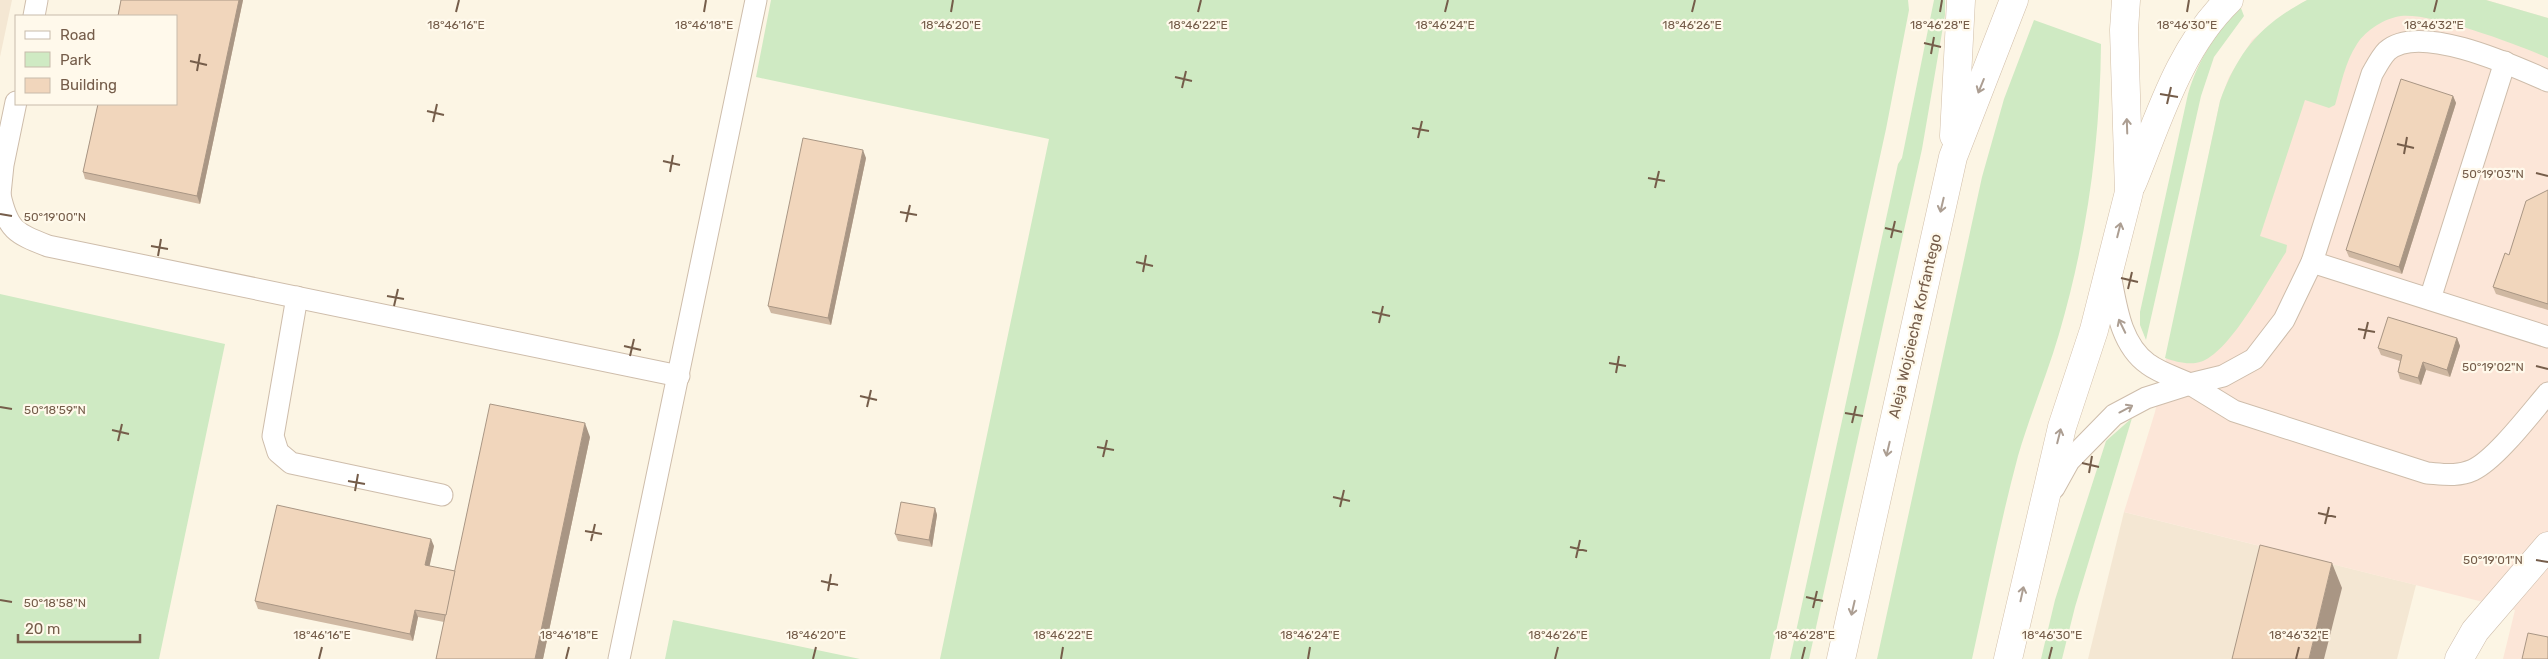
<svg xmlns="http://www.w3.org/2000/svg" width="2548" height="659" viewBox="0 0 2548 659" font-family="Rubik,sans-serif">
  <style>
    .residential { fill: #f4e7d3 }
    .commercial { fill: #fce6d8 }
    .green { fill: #cfeac3 }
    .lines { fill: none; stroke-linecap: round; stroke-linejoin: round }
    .lane-casing { stroke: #cebdab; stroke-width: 23 }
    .street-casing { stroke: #cebdab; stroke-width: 29 }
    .secondary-casing { stroke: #d1bea8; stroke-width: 29 }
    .lane { stroke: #fff; stroke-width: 21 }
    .street { stroke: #fff; stroke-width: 28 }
    .secondary { stroke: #fff; stroke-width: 28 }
    .wall { fill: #cfb8a2 }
    .shaded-wall { fill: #a99684 }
    .building { fill: #f1d6bc; stroke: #a99684 }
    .oneway { stroke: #ac9e92 }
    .ticks { fill: none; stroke: #755d4a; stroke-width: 2 }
    .labels { text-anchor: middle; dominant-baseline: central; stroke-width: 4.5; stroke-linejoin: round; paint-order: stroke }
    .street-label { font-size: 15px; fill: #755d4a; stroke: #fff9eb }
    .ticks-label { font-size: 12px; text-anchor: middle; fill: #755d4a; stroke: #fff9eb; stroke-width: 4.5; stroke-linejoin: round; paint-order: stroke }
  </style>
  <rect width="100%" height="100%" fill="#fcf5e4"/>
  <g class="residential">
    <polygon points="0,0 12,0 0,57"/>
    <polygon points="2124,512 2416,585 2397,659 2088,659"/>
  </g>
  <polygon class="commercial" points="2307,0 2486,0 2548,18 2548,659 2503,659 2515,610 2124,512 2155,412 2220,101 2229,77 2252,40 2284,14"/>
  <g class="green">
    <polygon points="771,0 1908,0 1909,10 1886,129 1770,659 940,659 1049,139 756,77"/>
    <polygon points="1934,0 1945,0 1945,15 1922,149 1809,659 1790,659 1898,164 1902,158"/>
    <path d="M2307 0H2486L2548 18V58C2516 44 2433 13 2401 16 2385 18 2366 30 2357 44 2345 62 2341 85 2335 105L2329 108 2305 100 2260 236 2287 245 2286 252C2268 280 2232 349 2203 361 2191 366 2176 362 2165 358L2220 101C2238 52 2260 25 2307 0Z"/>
    <path d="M2239 3 2244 16 2214 57 2201 96 2146 340 2140 325V312L2188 94C2199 57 2217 34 2239 3Z"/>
    <path d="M2034 20 2101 44C2100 143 2087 238 2059 334 2047 375 2030 415 2018 456 2000 523 1987 591 1972 659H1877L1982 177 2004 99Z"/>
    <polygon points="0,294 225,344 159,659 0,659"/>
    <polygon points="2132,418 2075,607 2062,659 2041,659 2055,600 2106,441"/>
    <polygon points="673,620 860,659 665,659"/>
  </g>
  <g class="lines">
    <defs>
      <g id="lane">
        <polyline points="34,16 37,0"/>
        <polyline points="0,194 3,165 16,102"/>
        <path d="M0 195C8 230 15 233 48 246L679 376"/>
        <polyline points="2312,262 2548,337"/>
        <polyline points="297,297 273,436 278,452 291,463 442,495"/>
        <polyline points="2430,299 2505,62"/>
        <path d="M2190 384 2223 376 2254 359 2284 320 2312 262 2372 74C2376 67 2381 57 2387 51 2419 22 2514 66 2548 81"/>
        <path d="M2190 384 2234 411 2427 473C2442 474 2458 477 2473 470 2496 459 2530 414 2548 393"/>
        <path d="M2054 488 2069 461 2114 415 2146 398 2190 384C2177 378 2160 373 2148 364 2120 344 2116 305 2110 274"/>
        <polyline points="619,659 756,0"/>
      </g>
      <polyline id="street" points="2459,659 2475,631 2548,546"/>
      <g id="secondary">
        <polyline points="1954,136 1961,0"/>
        <path d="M2132 184C2158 121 2179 48 2229 0"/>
        <polyline points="1841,659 1953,157 2014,0"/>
        <polyline points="2008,659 2062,427 2094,330 2129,192 2124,30 2126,0"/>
      </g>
    </defs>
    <use href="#lane" class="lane-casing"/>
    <use href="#street" class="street-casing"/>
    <use href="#secondary" class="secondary-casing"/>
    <use href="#lane" class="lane"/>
    <use href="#street" class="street"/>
    <use href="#secondary" class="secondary"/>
  </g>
  <g class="wall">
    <polygon points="121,0 243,0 200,204 85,179 83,172"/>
    <polygon points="2453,96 2456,103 2402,274 2349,257 2346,250"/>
    <polygon points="866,158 831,325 771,313 768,306"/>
    <polygon points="2548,190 2548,310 2496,294 2493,287"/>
    <polygon points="2457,338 2460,346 2450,377 2426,370 2421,385 2400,379 2398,372 2400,361 2381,355 2378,348"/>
    <polygon points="590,437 543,659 436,659 444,622 418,617 413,641 258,609 255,601 434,546 429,566 455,571"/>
    <polygon points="935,508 937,515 932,547 898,541 895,534"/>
  </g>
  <g class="shaded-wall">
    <polygon points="239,0 243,0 200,204 197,196"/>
    <polygon points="2453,96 2456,103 2402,274 2399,267"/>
    <polygon points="863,150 866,158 831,325 828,318"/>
    <polygon points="2457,338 2460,346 2450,377 2447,370"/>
    <polygon points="2423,362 2426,370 2421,385 2418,378"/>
    <polygon points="585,423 590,437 543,659 535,659"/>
    <polygon points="935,508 937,515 932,547 929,540"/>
    <polygon points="431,539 434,546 428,573 425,565"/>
    <polygon points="2332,563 2342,588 2324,659 2309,659"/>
    <polygon points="415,610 418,617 413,641 410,634"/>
  </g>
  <g class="building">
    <polygon points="121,0 239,0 197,196 83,172 98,104 176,104 176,16 118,16"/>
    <polygon points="2401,79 2453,96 2399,267 2346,250"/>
    <polygon points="803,138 863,150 828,318 768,306"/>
    <polygon points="2548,190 2548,304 2493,287 2505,253 2509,255 2526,201"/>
    <polygon points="2388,317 2457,338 2447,370 2423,362 2418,378 2398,372 2402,355 2378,348"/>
    <polygon points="490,404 585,423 535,659 436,659"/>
    <polygon points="901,502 935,508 929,540 895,534"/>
    <polygon points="277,505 431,539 425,565 455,571 446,615 415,610 410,634 255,601"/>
    <polygon points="2260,545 2332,563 2309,659 2232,659"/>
    <polygon points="2528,633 2548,637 2548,659 2522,659"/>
  </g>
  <defs><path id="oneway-shaft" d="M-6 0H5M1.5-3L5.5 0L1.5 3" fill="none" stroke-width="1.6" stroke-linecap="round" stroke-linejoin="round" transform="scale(1.25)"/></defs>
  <g class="oneway">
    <use href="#oneway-shaft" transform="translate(1981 86) rotate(112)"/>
    <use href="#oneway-shaft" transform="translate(2127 126) rotate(-92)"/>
    <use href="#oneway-shaft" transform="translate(1942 205) rotate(103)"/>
    <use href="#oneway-shaft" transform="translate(2119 230) rotate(-76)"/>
    <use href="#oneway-shaft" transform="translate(2122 326) rotate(-116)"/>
    <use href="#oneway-shaft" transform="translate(2126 409) rotate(-28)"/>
    <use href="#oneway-shaft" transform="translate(2059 436) rotate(-76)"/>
    <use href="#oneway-shaft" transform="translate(1888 449) rotate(103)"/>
    <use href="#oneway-shaft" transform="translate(2022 594) rotate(-78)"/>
    <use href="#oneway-shaft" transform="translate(1853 608) rotate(103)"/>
  </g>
  <path class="ticks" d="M456 12 459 0M704 12 706 0M951 12 953 0M1198 12 1201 0M1445 12 1448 0M1692 12 1695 0M1940 12 1942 0M2187 12 2189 0M2434 12 2437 0M1924 43 1941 47M1931 54 1934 37M190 61 207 65M197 71 200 54M1175 77 1192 81M1182 88 1186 71M2160 94 2178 97M2167 104 2171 87M427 111 444 115M433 122 437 104M1412 128 1429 131M1418 138 1422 121M2397 144 2414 148M2404 154 2407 137M663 161 680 165M670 172 673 155M2536 173 2548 176M1648 178 1665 181M1655 188 1659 171M900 212 917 215M0 214 12 216M906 222 910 205M1885 228 1902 232M1891 238 1895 221M151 246 168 249M158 256 161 239M1136 262 1153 266M1143 272 1146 255M2121 278 2138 282M2128 289 2132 272M387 296 404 299M394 306 398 289M1372 312 1390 316M1379 323 1383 306M2358 329 2375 332M2364 339 2368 322M624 346 641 350M630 356 634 339M1609 363 1626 366M2536 366 2548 369M1616 373 1619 356M860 396 877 400M0 407 12 409M867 407 871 390M1845 413 1863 416M1852 423 1856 406M112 430 129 434M118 441 122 424M1097 447 1114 450M1103 457 1107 440M2082 463 2099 467M2089 473 2092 456M348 481 365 484M355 491 358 474M1333 497 1350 501M1340 507 1344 490M2318 513 2336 517M2325 524 2329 507M585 531 602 534M591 541 595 524M1570 547 1587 551M1576 558 1580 540M2536 560 2548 562M821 581 838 585M828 591 831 574M1806 597 1823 601M0 600 12 602M1813 608 1817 591M319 659 322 647M566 659 569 647M813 659 816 647M1061 659 1063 647M1308 659 1310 647M1555 659 1558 647M1802 659 1805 647M2049 659 2052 647M2296 659 2299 647"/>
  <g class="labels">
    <g class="street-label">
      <text transform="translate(1915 326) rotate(-77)">Aleja Wojciecha Korfantego</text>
    </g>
  </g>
  <g class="ticks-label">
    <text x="456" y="29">18°46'16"E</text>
    <text x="704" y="29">18°46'18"E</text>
    <text x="951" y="29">18°46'20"E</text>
    <text x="1198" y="29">18°46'22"E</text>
    <text x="1445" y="29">18°46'24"E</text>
    <text x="1692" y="29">18°46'26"E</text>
    <text x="1940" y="29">18°46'28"E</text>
    <text x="2187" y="29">18°46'30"E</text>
    <text x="2434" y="29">18°46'32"E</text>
    <text x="2493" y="178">50°19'03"N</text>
    <text x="55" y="221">50°19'00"N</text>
    <text x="2493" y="371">50°19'02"N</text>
    <text x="55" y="414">50°18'59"N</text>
    <text x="2493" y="564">50°19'01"N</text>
    <text x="55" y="607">50°18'58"N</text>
    <text x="322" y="639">18°46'16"E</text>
    <text x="569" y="639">18°46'18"E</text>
    <text x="816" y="639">18°46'20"E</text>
    <text x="1063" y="639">18°46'22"E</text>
    <text x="1310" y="639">18°46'24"E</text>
    <text x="1558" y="639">18°46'26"E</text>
    <text x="1805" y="639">18°46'28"E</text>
    <text x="2052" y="639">18°46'30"E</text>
    <text x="2299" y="639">18°46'32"E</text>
  </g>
  <rect x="15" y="15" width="162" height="90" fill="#fff9eb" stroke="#c8bbab"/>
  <rect x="25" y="31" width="25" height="8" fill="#ffffff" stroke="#c8bbab"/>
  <text x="60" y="40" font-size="15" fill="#755d4a">Road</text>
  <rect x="25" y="52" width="25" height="15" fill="#cfeac3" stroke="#c8bbab"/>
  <text x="60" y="65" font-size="15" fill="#755d4a">Park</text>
  <rect x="25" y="78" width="25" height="15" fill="#f1d6bc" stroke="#c8bbab"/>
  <text x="60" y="90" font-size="15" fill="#755d4a">Building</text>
  <path d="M18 634v8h122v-8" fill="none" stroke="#755d4a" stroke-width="2.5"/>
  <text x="25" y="634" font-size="15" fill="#755d4a" stroke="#fff9eb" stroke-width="4" paint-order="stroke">20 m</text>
</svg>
